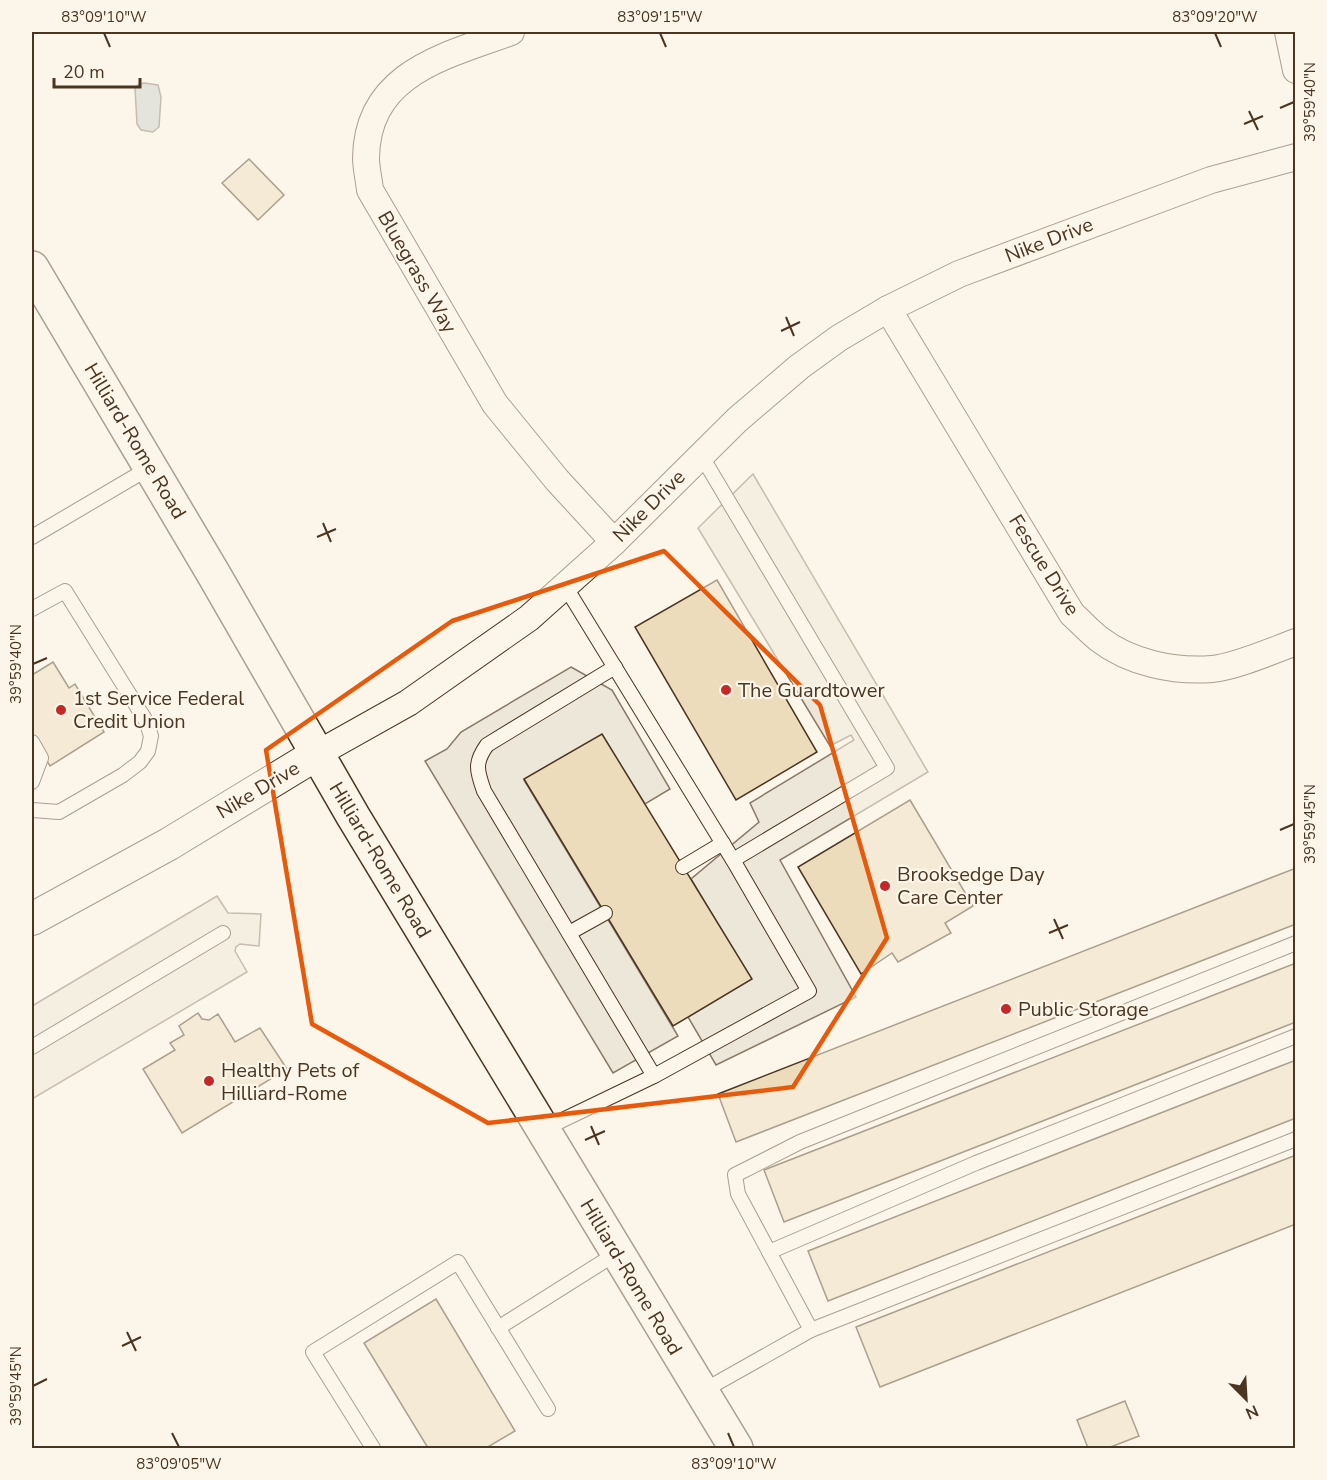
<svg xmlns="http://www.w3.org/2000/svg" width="1327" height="1480" viewBox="0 0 1327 1480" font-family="'Nunito Sans',sans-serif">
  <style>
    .parking { fill: #ede7d9; stroke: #887966; stroke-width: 1.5 }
    .water { fill: #c9cecd; stroke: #887966; stroke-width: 1.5 }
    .building { fill: #ecdcbc; stroke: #4a3520; stroke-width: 1.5 }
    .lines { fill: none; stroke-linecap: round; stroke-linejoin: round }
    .service-casing { stroke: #4a3520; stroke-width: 16 }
    .minor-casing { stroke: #4a3520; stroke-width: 28 }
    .tertiary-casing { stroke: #4a3520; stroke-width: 34 }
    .primary-casing { stroke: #4a3520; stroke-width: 36 }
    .service { stroke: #fbf6e9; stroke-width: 14 }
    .minor { stroke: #fbf6e9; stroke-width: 26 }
    .tertiary { stroke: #fbf6e9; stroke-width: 32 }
    .primary { stroke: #fbf6e9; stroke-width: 33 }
    .marked { fill: none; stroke: #e8590c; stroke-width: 4.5; stroke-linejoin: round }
    .ticks { fill: none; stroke: #4a3520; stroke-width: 2 }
    .poi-dot { fill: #c62828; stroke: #fbf6e9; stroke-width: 2 }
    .labels { text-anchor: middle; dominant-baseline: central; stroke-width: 4.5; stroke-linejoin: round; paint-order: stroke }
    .street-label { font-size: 20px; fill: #4a3520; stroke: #fbf6e9 }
    .poi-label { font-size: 20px; fill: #4a3520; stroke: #fbf6e9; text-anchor: start }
    .neatline { fill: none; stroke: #4a3520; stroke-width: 2 }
    .ticks-label { font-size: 15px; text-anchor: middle; fill: #4a3520 }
  </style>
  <rect width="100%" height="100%" fill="#fbf6e9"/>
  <g class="parking">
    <polygon points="753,474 928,772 780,860 856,997 716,1065 688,1017 751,979 691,879 759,822 750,803 854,740 851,735 830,746 698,528"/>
    <polygon points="571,667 612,690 670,789 645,804 602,735 524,780 678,1036 613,1073 425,761 447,749 461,732"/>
    <polygon points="217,896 228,913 261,914 259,946 240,944 236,947 235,951 247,972 32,1099 32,1006"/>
  </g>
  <polygon class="water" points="144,83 158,85 161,97 159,127 153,132 141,130 137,124 135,88 138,85"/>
  <g class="building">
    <polygon points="249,159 284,195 258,220 222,183"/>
    <polygon points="717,580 817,752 736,800 635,627"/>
    <polygon points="53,662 69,688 75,684 104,732 50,766 36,742 32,745 32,675"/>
    <polygon points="602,734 752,979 673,1026 524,779"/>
    <polygon points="910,800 973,906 945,923 951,933 898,962 892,953 861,974 798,867"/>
    <polygon points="1296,868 1296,924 736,1142 718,1094"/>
    <polygon points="1296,963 1296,1022 784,1222 764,1170"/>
    <polygon points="198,1013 202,1019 209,1020 218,1014 235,1042 260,1028 287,1069 182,1133 143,1069 175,1050 170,1043 184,1035 179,1026"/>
    <polygon points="1296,1060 1296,1118 828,1301 808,1251"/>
    <polygon points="1296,1155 1296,1224 880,1387 856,1327"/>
    <polygon points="436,1299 515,1431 486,1448 428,1448 364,1343"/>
    <polygon points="1125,1401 1139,1436 1108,1448 1088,1448 1077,1420"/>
  </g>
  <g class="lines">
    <defs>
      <g id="service">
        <polyline points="701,455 887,768 733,860"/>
        <polyline points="32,537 151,467"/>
        <polyline points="32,609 65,591 146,721 151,736 148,751 140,762 123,775 59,812 32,810"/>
        <path d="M615 667 487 745C474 763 477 771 484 791L654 1076"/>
        <polyline points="32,742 41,758 32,782"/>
        <polyline points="683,867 723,843"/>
        <polyline points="569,933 605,913"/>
        <polyline points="32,1047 223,933"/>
        <polyline points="542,1130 654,1076 809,991 733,860 565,586"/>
        <polyline points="769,1252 976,1163 1296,1036"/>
        <polyline points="498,1328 617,1253"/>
        <polyline points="811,1330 738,1194 735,1175 800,1142 1296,943"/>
        <polyline points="701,1392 811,1330 1296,1139"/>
        <polyline points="373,1448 313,1352 458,1262 548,1409"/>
      </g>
      <g id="minor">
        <path d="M511 32C445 56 367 73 366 158 366 168 369 180 370 190L495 404 557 480 614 542"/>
        <polyline points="1288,32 1296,70"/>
        <path d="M888 309 1072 614C1081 622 1089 631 1099 639 1130 663 1174 672 1212 669 1235 667 1274 650 1296 642"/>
        <polyline points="317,754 408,703 529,618 614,542 737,420 799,367 839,338 888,309 959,274 1211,180 1296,157"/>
      </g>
      <polyline id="tertiary" points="32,919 169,844 317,754"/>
      <polyline id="primary" points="32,268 213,573 353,816 736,1448"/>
    </defs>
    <use href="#service" class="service-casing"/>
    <use href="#minor" class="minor-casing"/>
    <use href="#tertiary" class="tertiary-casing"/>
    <use href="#primary" class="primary-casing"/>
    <use href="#service" class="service"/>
    <use href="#minor" class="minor"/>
    <use href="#tertiary" class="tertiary"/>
    <use href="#primary" class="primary"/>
  </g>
  <path d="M0 0H1327V1480H0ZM664 551 820 705 887 938 793 1087 488 1123 312 1024 266 750 452 621Z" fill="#fbf6e9" fill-opacity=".55" fill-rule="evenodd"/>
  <path class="marked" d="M664 551 820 705 887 938 793 1087 488 1123 312 1024 266 750 452 621Z"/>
  <path class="ticks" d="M104 33 110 47M660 33 666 47M1215 33 1221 47M1280 108 1294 102M1249 111 1258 130M1244 124 1263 116M786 317 794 336M781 331 800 322M323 523 331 542M317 537 336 529M33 664 47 658M1280 830 1294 824M1054 919 1063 939M1049 933 1068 925M591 1126 599 1145M585 1140 605 1131M127 1332 136 1351M122 1346 141 1337M33 1386 47 1379M172 1433 179 1447M728 1433 734 1447"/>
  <g class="poi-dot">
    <circle cx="726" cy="690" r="6"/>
    <circle cx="61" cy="710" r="6"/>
    <circle cx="885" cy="886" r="6"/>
    <circle cx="1006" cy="1009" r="6"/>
    <circle cx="209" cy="1081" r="6"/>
  </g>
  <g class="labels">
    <g class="street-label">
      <text transform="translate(1049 240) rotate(-21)">Nike Drive</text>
      <text transform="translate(417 272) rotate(60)">Bluegrass Way</text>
      <text transform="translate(135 441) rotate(59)">Hilliard-Rome Road</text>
      <text transform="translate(649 506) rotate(-45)">Nike Drive</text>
      <text transform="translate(1044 565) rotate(58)">Fescue Drive</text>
      <text transform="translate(258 790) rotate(-31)">Nike Drive</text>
      <text transform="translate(380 860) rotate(59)">Hilliard-Rome Road</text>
      <text transform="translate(631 1277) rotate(59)">Hilliard-Rome Road</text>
    </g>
    <g class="poi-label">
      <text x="738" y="690">The Guardtower</text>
      <text x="73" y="698">1st Service Federal<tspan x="73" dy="23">Credit Union</tspan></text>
      <text x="897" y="874">Brooksedge Day<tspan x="897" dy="23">Care Center</tspan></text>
      <text x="1018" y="1009">Public Storage</text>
      <text x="221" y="1070">Healthy Pets of<tspan x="221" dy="23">Hilliard-Rome</tspan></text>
    </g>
  </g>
  <rect width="1327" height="1480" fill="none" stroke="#fbf6e9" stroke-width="66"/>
  <g transform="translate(1246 1399) rotate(156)" stroke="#fbf6e9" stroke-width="4.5" paint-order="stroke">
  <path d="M0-4.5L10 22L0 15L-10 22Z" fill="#4a3520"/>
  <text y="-9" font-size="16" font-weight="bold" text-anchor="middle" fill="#4a3520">N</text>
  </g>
  <path d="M54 78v9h86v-9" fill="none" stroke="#4a3520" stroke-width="3"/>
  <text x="63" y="78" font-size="18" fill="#4a3520" stroke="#fbf6e9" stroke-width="4.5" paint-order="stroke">20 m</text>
  <rect x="33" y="33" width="1261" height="1414" class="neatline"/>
  <g class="ticks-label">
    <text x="104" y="22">83°09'10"W</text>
    <text x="660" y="22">83°09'15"W</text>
    <text x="1215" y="22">83°09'20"W</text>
    <text transform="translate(1310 102) rotate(-90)" y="5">39°59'40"N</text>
    <text transform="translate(16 664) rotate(-90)" y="5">39°59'40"N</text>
    <text transform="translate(1310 824) rotate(-90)" y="5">39°59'45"N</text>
    <text transform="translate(16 1386) rotate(-90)" y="5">39°59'45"N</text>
    <text x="179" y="1469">83°09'05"W</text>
    <text x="734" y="1469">83°09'10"W</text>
  </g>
</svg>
